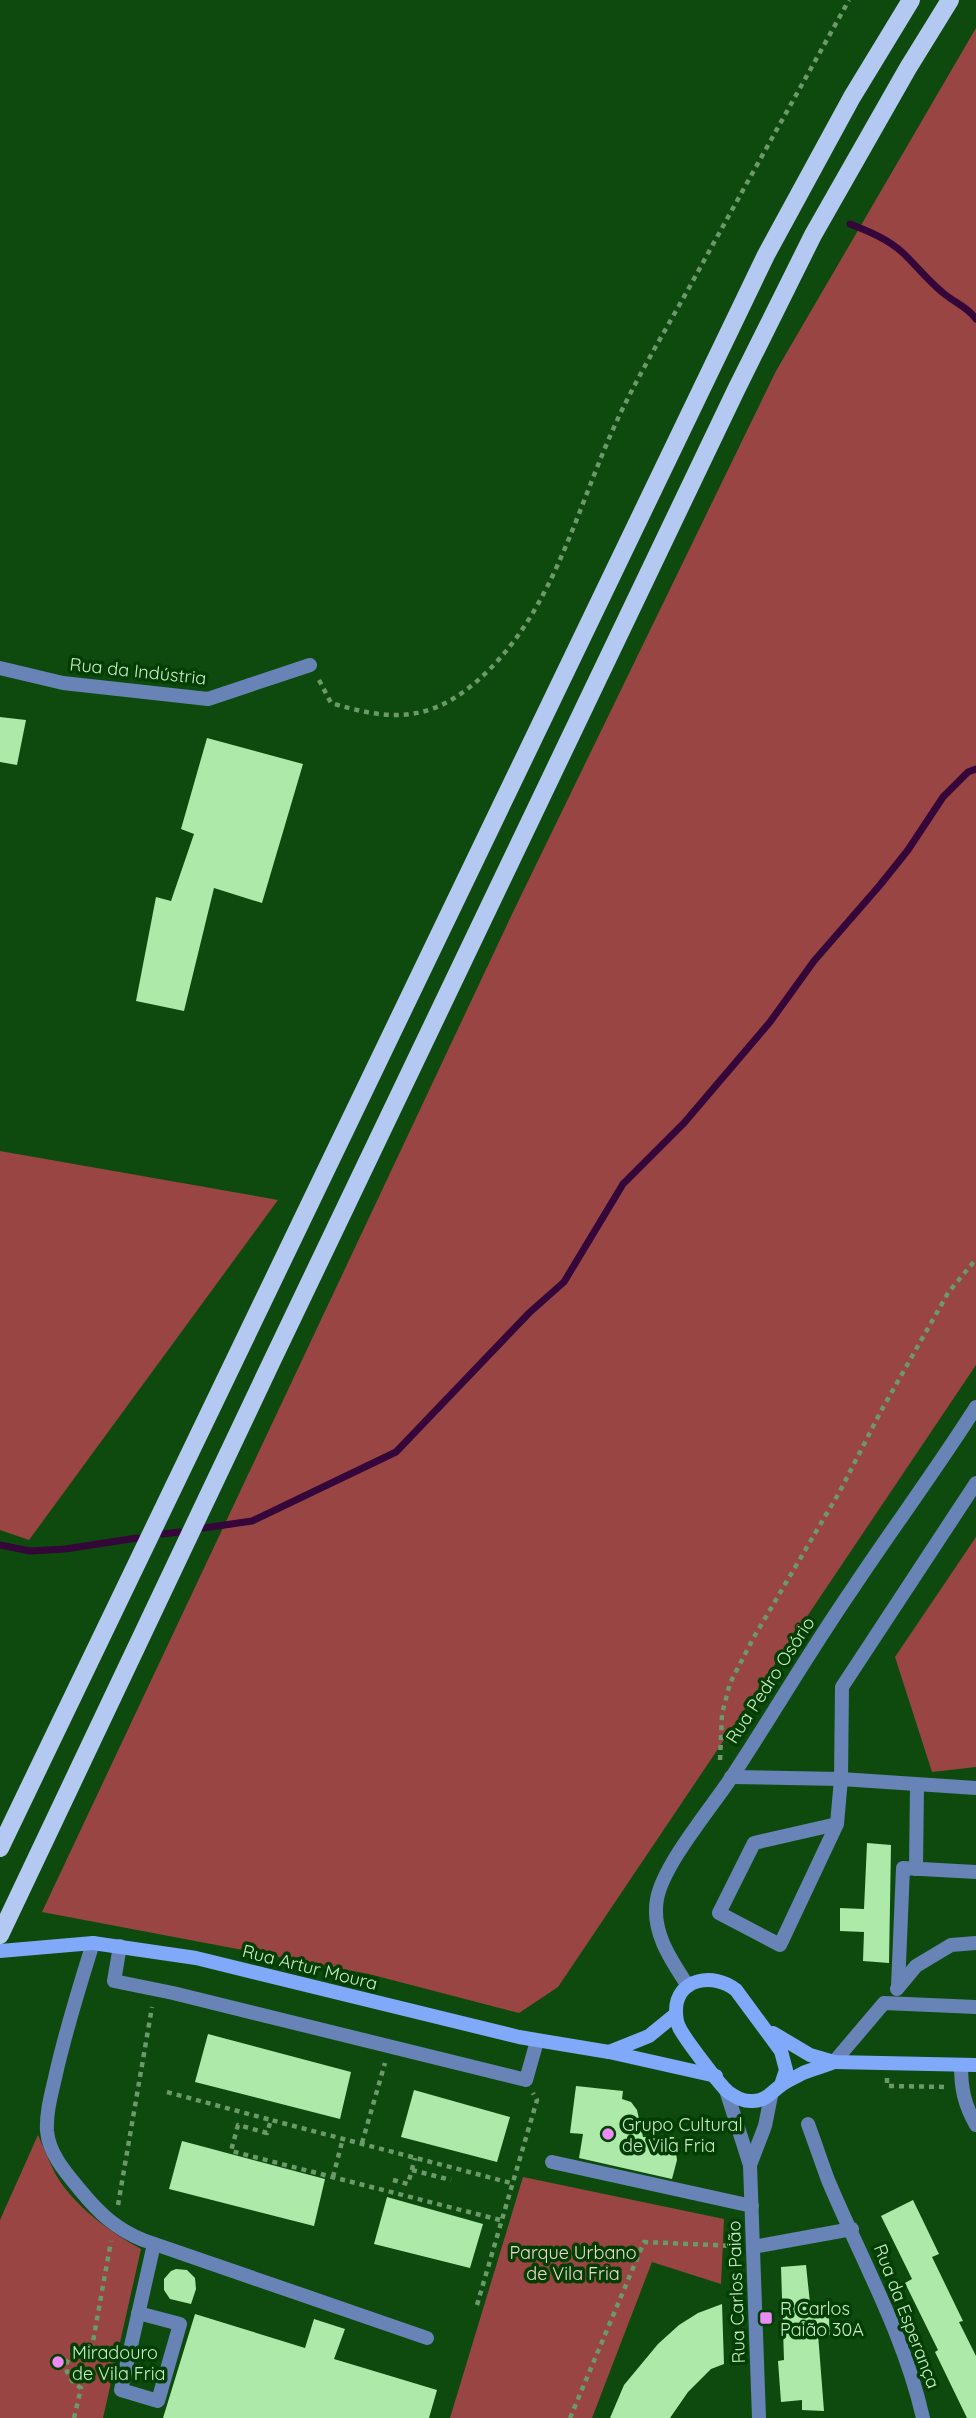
<svg xmlns="http://www.w3.org/2000/svg" width="976" height="2418" viewBox="0 0 976 2418" font-family="Quicksand,sans-serif">
  <style>
    .green { fill: #984544 }
    .lines { fill: none; stroke-linecap: round; stroke-linejoin: round }
    .stream { stroke: #34063a; stroke-width: 7 }
    .building { fill: #ade9a8 }
    .path { stroke: #6b996a; stroke-width: 4.5; stroke-dasharray: 5 5; stroke-linecap: butt }
    .service { stroke: #6883b6; stroke-width: 14 }
    .minor { stroke: #6883b6; stroke-width: 14 }
    .secondary { stroke: #80a9fa; stroke-width: 14 }
    .primary { stroke: #b3c9f2; stroke-width: 18 }
    .poi-dot { fill: #ed8cf9; stroke: #003f01; stroke-width: 2.5 }
    .labels { text-anchor: middle; dominant-baseline: central; stroke-width: 7; stroke-linejoin: round; paint-order: stroke }
    .street-label { font-size: 18px; fill: #cceac9; stroke: #003f01 }
    .poi-label { font-size: 18px; fill: #cceac9; stroke: #003f01; text-anchor: start }
    .park-label { font-size: 18px; fill: #f2d7d5; stroke: #003f01 }
  </style>
  <rect width="100%" height="100%" fill="#0e4a0e"/>
  <g class="green">
    <polygon points="976,28 976,1365 558,1987 519,2013 369,1974 42,1912 514,910 776,371"/>
    <polygon points="0,1151 278,1200 29,1540 0,1530"/>
    <polygon points="976,1537 976,1767 932,1772 895,1657"/>
    <path d="M38 2135C44 2148 49 2162 56 2175 73 2205 111 2233 141 2249L103 2418H0V2220Z"/>
    <polygon points="523,2177 724,2219 721,2284 652,2262 592,2418 450,2418"/>
  </g>
  <g class="lines">
    <g class="stream">
      <path d="M850 224C868 231 888 239 903 253 916 265 927 280 942 292 953 302 968 307 976 319"/>
      <polyline points="204,1528 252,1521 396,1452 529,1313 564,1282 623,1184 684,1123 770,1022 814,961 880,885 908,850 943,797 968,772 976,769"/>
      <polyline points="163,1534 179,1532"/>
      <polyline points="0,1545 30,1551 65,1549 137,1538"/>
    </g>
  </g>
  <g class="building">
    <polygon points="0,717 26,720 17,765 0,762"/>
    <polygon points="207,738 303,764 262,903 214,888 184,1011 136,1001 156,897 171,901 194,834 181,829"/>
    <polygon points="867,1843 891,1845 889,1963 863,1961 864,1932 840,1931 840,1908 864,1909"/>
    <polygon points="208,2034 351,2072 340,2119 195,2082"/>
    <polygon points="576,2086 623,2091 622,2099 631,2102 637,2110 643,2137 674,2137 677,2160 672,2179 579,2158 583,2134 570,2133"/>
    <polygon points="414,2090 510,2117 497,2162 401,2137"/>
    <polygon points="182,2141 325,2179 314,2226 169,2189"/>
    <polygon points="387,2197 483,2224 470,2268 374,2244"/>
    <polygon points="913,2200 939,2254 932,2257 963,2321 959,2322 976,2356 976,2418 967,2418 935,2352 938,2350 905,2283 912,2279 881,2216"/>
    <polygon points="806,2265 810,2303 828,2302 830,2335 818,2334 824,2411 802,2410 802,2400 781,2402 778,2361 784,2360 781,2267"/>
    <polygon points="176,2269 187,2270 195,2278 196,2289 191,2304 170,2299 164,2290 164,2279 171,2271"/>
    <polygon points="722,2304 724,2364 711,2369 688,2392 670,2418 610,2418 624,2385 658,2344 679,2325 698,2313"/>
    <polygon points="195,2314 305,2348 314,2319 345,2329 334,2359 437,2390 429,2418 163,2418"/>
  </g>
  <g class="lines">
    <g class="path">
      <path d="M319 680 331 703C381 718 421 724 466 690 557 620 576 500 626 402 647 360 672 319 695 277 746 184 798 92 849 0"/>
      <polyline points="720,1760 722,1714 730,1683 754,1637 840,1491 881,1411 948,1293 976,1259"/>
      <polyline points="887,2078 887,2086 947,2087"/>
      <polyline points="167,2092 271,2120"/>
      <polyline points="362,2143 385,2063"/>
      <polyline points="412,2170 451,2180"/>
      <polyline points="333,2177 343,2138"/>
      <polyline points="393,2180 408,2184 415,2158"/>
      <polyline points="118,2205 152,2007"/>
      <polyline points="500,2220 231,2151 238,2125 267,2133 271,2120 511,2183"/>
      <polyline points="477,2305 537,2100 533,2093"/>
      <path d="M74 2418 81 2388C57 2373 64 2349 92 2347L111 2241"/>
      <polyline points="570,2418 644,2242 736,2246"/>
    </g>
    <g class="service">
      <polyline points="731,1777 841,1779 976,1788"/>
      <polyline points="837,1824 780,1945 719,1913 754,1843 837,1824 841,1779 842,1687 976,1483"/>
      <polyline points="916,1869 917,1785"/>
      <path d="M93 1943C79 1988 65 2032 55 2078 51 2095 46 2113 47 2131 49 2154 66 2173 81 2191 99 2213 116 2229 143 2240L427 2338"/>
      <polyline points="120,1946 114,1981 173,1993 526,2080 537,2041"/>
      <polyline points="898,1987 903,1868 976,1872"/>
      <polyline points="897,1989 916,1966 951,1945 976,1943"/>
      <polyline points="834,2062 884,2003 976,2007"/>
      <polyline points="552,2162 752,2206"/>
      <polyline points="138,2313 180,2324 158,2401 121,2390 154,2244"/>
    </g>
    <g class="minor">
      <polyline points="0,668 63,683 208,699 310,665"/>
      <path d="M688 1986C671 1960 651 1932 657 1899 663 1865 711 1808 731 1778 772 1716 809 1652 851 1591 892 1529 936 1470 976 1407"/>
      <path d="M961 2065C961 2088 964 2104 976 2125"/>
      <polyline points="726,2090 750,2165 759,2418"/>
      <path d="M808 2124C815 2143 821 2161 828 2180 861 2259 904 2334 923 2418"/>
      <polyline points="750,2165 765,2126 771,2096"/>
      <polyline points="753,2247 852,2229"/>
    </g>
    <g class="secondary">
      <polyline points="0,1951 93,1943 196,1958 519,2037 609,2052 716,2076"/>
      <polyline points="773,2033 810,2055 834,2062 976,2065"/>
      <polyline points="609,2052 649,2036 676,2014"/>
      <path d="M781 2085 786 2070 781 2051 736 1990C714 1972 676 1978 676 2011 676 2016 677 2023 679 2027 684 2038 720 2085 728 2092 736 2097 743 2102 753 2101 765 2101 771 2093 780 2086 786 2081 796 2077 803 2073 813 2069 824 2066 834 2062"/>
    </g>
    <g class="primary">
      <polyline points="0,1848 766,255 852,97 911,0"/>
      <polyline points="0,1935 271,1363 736,390 813,235 908,68 950,0"/>
    </g>
  </g>
  <g class="poi-dot">
    <circle cx="608" cy="2134" r="7"/>
    <rect x="759" y="2311" width="14" height="14" rx="3.5"/>
    <circle cx="58" cy="2362" r="7"/>
  </g>
  <g class="labels">
    <g class="street-label">
      <text transform="translate(138 671) rotate(6)">Rua da Indústria</text>
      <text transform="translate(770 1680) rotate(-57)">Rua Pedro Osório</text>
      <text transform="translate(310 1967) rotate(14)">Rua Artur Moura</text>
      <text transform="translate(736 2292) rotate(-92)">Rua Carlos Paião</text>
      <text transform="translate(907 2316) rotate(69)">Rua da Esperança</text>
    </g>
    <g class="poi-label">
      <text x="622" y="2124">Grupo Cultural<tspan x="622" dy="21">de Vila Fria</tspan></text>
      <text x="780" y="2308">R Carlos<tspan x="780" dy="21">Paião 30A</tspan></text>
      <text x="72" y="2352">Miradouro<tspan x="72" dy="21">de Vila Fria</tspan></text>
    </g>
    <g class="park-label">
      <text x="573" y="2252">Parque Urbano<tspan x="573" dy="21">de Vila Fria</tspan></text>
    </g>
  </g>
</svg>
